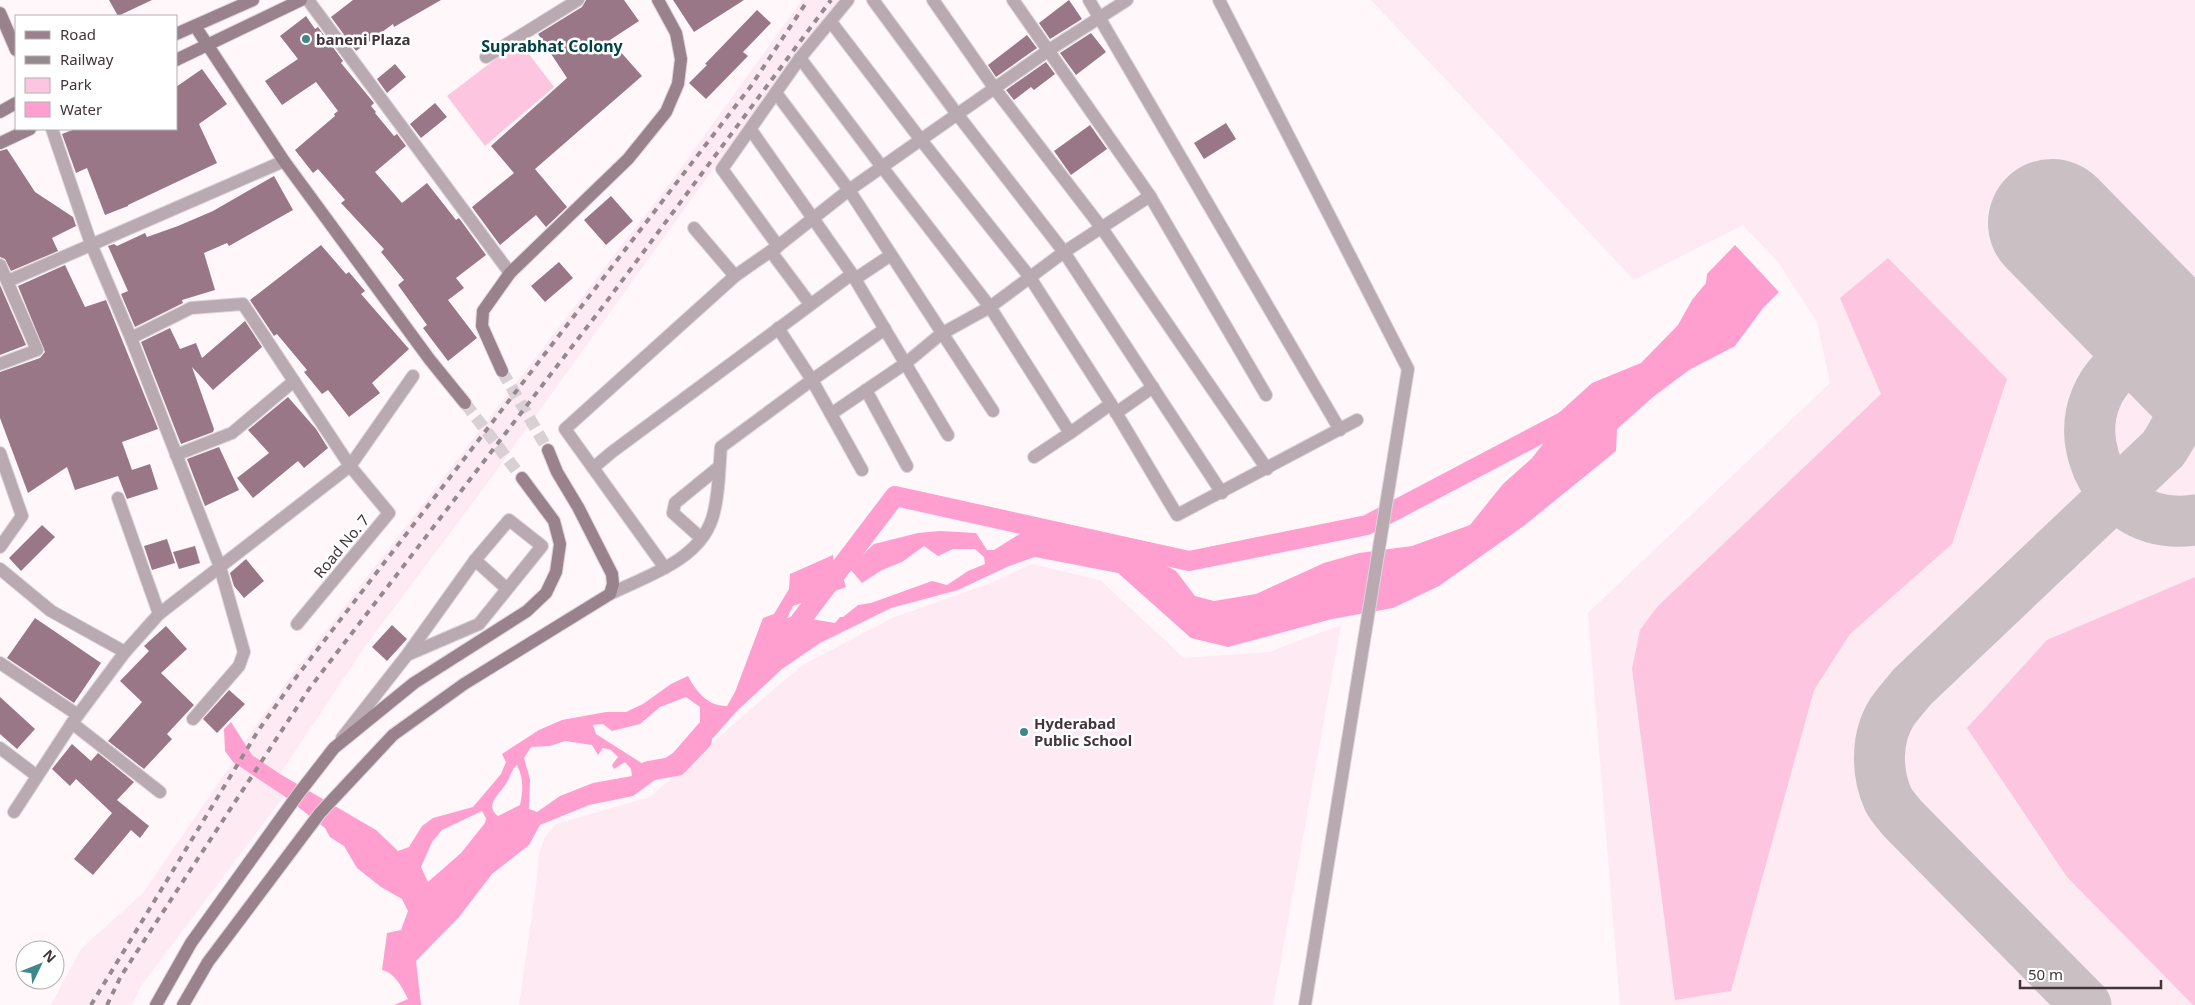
<svg xmlns="http://www.w3.org/2000/svg" width="2195" height="1005" viewBox="0 0 2195 1005" font-family="'Noto Sans',sans-serif">
  <style>
    .built { fill: #fdeaf2 }
    .green { fill: #fdc5df }
    .water { fill: #ff9fcf; fill-rule: evenodd }
    .lines { fill: none; stroke-linecap: round; stroke-linejoin: round }
    .canal { stroke: #ff9fcf; stroke-width: 20 }
    .taxiway { stroke: #cac0c4; stroke-width: 51 }
    .runway { stroke: #cac0c4; stroke-width: 128 }
    .building { fill: #997787 }
    .secondary-tunnel { stroke: #d9d0d4; stroke-width: 12; stroke-dasharray: 12 6; stroke-linecap: butt }
    .street-casing { stroke: #ddd4d8; stroke-width: 14 }
    .secondary-casing { stroke: #ddd4d8; stroke-width: 14 }
    .street { stroke: #b9a9b0; stroke-width: 12 }
    .secondary { stroke: #99828c; stroke-width: 12 }
    .rail { stroke: #95898e; stroke-width: 4; stroke-dasharray: 6 6; stroke-linecap: butt }
    .poi-dot { fill: #3f878a; stroke: #fff; stroke-width: 2 }
    .labels { text-anchor: middle; dominant-baseline: central; stroke-width: 5; stroke-linejoin: round; paint-order: stroke }
    .poi-label { font-size: 15px; font-weight: bold; fill: #43343b; stroke: #fff; text-anchor: start }
    .street-label { font-size: 15px; fill: #43343b; stroke: #fff }
    .neighbourhood-label { font-size: 16px; font-weight: bold; fill: #004245; stroke: #fff }
  </style>
  <rect width="100%" height="100%" fill="#fff7fa"/>
  <g class="built">
    <polygon points="802,0 839,0 711,172 483,489 364,648 280,774 252,755 244,743 291,676 676,175"/>
    <polygon points="1371,0 2195,0 2195,1005 1620,1005 1588,613 1830,383 1817,322 1778,262 1743,225 1634,280"/>
    <polygon points="1032,564 1100,580 1184,658 1269,652 1341,625 1273,1005 519,1005 536,887 539,854 545,837 556,824 650,797 801,666 892,618 991,583"/>
    <polygon points="233,762 284,796 141,986 132,1005 51,1005 81,949 143,893"/>
  </g>
  <g class="green">
    <polygon points="519,41 554,87 485,146 447,96"/>
    <polygon points="1888,258 2007,379 1952,544 1850,634 1814,690 1731,991 1675,1000 1632,669 1640,630 1657,607 1881,394 1840,298"/>
    <polygon points="2195,577 2195,1005 2193,1005 2067,877 1967,728 2047,640"/>
  </g>
  <path class="water" d="M1735 245 1779 292 1763 308 1735 346 1689 370 1653 397 1617 429 1616 451 1525 525 1439 586 1393 608 1332 619 1228 647 1191 638 1118 573 1035 557 1009 566 958 590 891 608 820 643 782 669 736 712 714 737 633 796 589 805 540 825 529 845 492 874 459 917 416 961 421 1005H394L408 999C402 987 395 973 382 970L387 933 401 930 408 911 402 899 381 887 357 868 344 846 330 837 325 828 284 796 233 762 225 751 224 729 231 722 252 755 280 774 376 830 398 851 409 847 422 826 433 818 473 807 501 774 506 762 502 754 539 730 562 720 606 712H626L643 704 671 684 688 676C697 693 708 706 727 706L735 692 763 618 774 614 789 589 790 574 833 555 834 563 842 564 847 553 857 560 874 544 918 533 940 531 976 533 987 550H994L1026 530 1104 551 1156 560 1176 571 1195 596 1214 601 1256 594 1324 563 1359 553 1412 546 1470 525 1503 484 1532 458 1550 435 1551 420 1592 383 1641 363 1678 325 1692 300 1706 283 1707 274ZM924 546 938 556 953 549H975L984 557 985 564 968 571 947 585 932 581 871 603 858 605 843 617H840L835 623 811 619 800 615 787 618 793 606 846 587 843 577 850 569 862 583 882 570 902 562ZM686 697 700 707V722L673 753 661 761V765L653 767 643 764 596 734 593 725 603 724 612 731 640 724 660 707ZM565 741 592 745 598 755 603 748 611 750 618 757 612 765 614 769 625 762 631 769 632 776 593 783 560 796 537 812 529 809 530 779 524 758 531 747 550 746ZM517 765C524 779 523 791 520 805L498 816C483 805 501 793 507 782 511 776 511 770 517 765ZM482 811 486 818 485 823 461 853 428 882 421 867 432 842 442 830Z"/>
  <g class="lines">
    <g class="canal">
      <polyline points="788,637 895,496 1189,561 1367,525 1574,416"/>
      <polyline points="648,771 677,766 702,740"/>
    </g>
    <g class="taxiway">
      <path d="M2195 347C2178 342 2159 345 2143 352 2047 394 2091 536 2195 520"/>
      <path d="M2086 1005 1902 818C1897 812 1891 805 1888 799 1876 772 1876 737 1892 712 1898 703 1906 695 1912 687L2163 449C2189 411 2191 386 2171 344"/>
    </g>
    <polyline class="runway" points="2052,223 2195,369"/>
  </g>
  <g class="building">
    <polygon points="109,0 152,0 118,16"/>
    <polygon points="353,0 441,0 394,27 393,24 356,51 331,17"/>
    <polygon points="586,0 624,0 639,21 610,40 642,76 535,169 567,207 546,227 536,215 500,245 472,207 514,173 491,146 567,78 538,34 582,7"/>
    <polygon points="673,0 744,0 694,32"/>
    <polygon points="1069,0 1082,19 1050,39 1039,23"/>
    <polygon points="757,10 771,23 743,52 748,56 706,99 689,83 707,65 705,64"/>
    <polygon points="306,16 315,29 318,27 343,61 341,63 374,103 371,106 376,112 375,113 394,136 397,134 406,146 375,172 402,203 427,183 456,220 459,218 486,255 456,278 464,288 448,300 477,338 448,361 423,328 427,325 398,285 404,280 381,252 384,249 341,203 345,200 318,169 313,173 295,150 335,116 334,114 338,111 316,82 282,105 265,81 298,59 280,36"/>
    <polygon points="1091,33 1106,52 1076,75 1060,53"/>
    <polygon points="1027,35 1037,48 996,77 988,65"/>
    <polygon points="1046,62 1055,74 1034,90 1031,87 1014,100 1006,90"/>
    <polygon points="395,64 406,77 387,93 377,79"/>
    <polygon points="202,69 227,104 199,124 217,163 128,205 128,206 105,215 87,168 76,173 62,134 75,129 176,129 176,87"/>
    <polygon points="435,103 447,117 421,138 410,124"/>
    <polygon points="1226,123 1236,139 1204,159 1194,143"/>
    <polygon points="1090,125 1107,149 1071,175 1054,151"/>
    <polygon points="7,149 35,192 73,217 76,226 52,238 58,251 11,271 5,259 0,257 0,151"/>
    <polygon points="274,176 293,210 229,246 227,243 204,253 215,290 182,300 183,303 135,327 121,294 128,291 108,246 114,244 117,246 145,233 147,237 178,226 213,211"/>
    <polygon points="611,196 633,221 606,245 584,220"/>
    <polygon points="321,245 346,274 349,272 365,291 361,294 409,349 372,383 380,393 349,417 328,390 322,394 304,372 307,370 277,334 274,336 250,300"/>
    <polygon points="559,262 573,278 545,302 531,286"/>
    <polygon points="65,265 85,307 106,300 158,429 122,442 132,470 150,464 158,489 127,499 118,476 75,490 67,467 28,493 0,418 0,372 40,358 45,352 18,286"/>
    <polygon points="0,285 26,345 0,355"/>
    <polygon points="245,321 262,347 213,390 192,367 214,429 213,432 181,444 141,342 170,328 180,349 196,343 202,358"/>
    <polygon points="288,397 316,429 328,448 304,468 298,461 253,498 237,478 269,453 248,430"/>
    <polygon points="219,447 239,490 205,506 187,459"/>
    <polygon points="42,525 55,537 21,571 9,558"/>
    <polygon points="167,539 175,563 152,570 144,546"/>
    <polygon points="195,546 200,563 179,569 173,552"/>
    <polygon points="246,559 264,581 244,598 234,586 230,573"/>
    <polygon points="35,618 101,663 74,703 7,658"/>
    <polygon points="392,625 407,639 387,661 372,647"/>
    <polygon points="166,626 187,649 161,673 194,705 167,734 172,739 144,769 108,741 142,702 120,681 149,651 144,646"/>
    <polygon points="229,690 245,704 217,733 203,719"/>
    <polygon points="0,697 35,729 17,749 0,734"/>
    <polygon points="72,744 91,761 98,753 134,782 117,800 149,826 140,838 131,830 93,875 74,859 112,813 76,779 70,786 52,769"/>
  </g>
  <g class="lines">
    <g class="secondary-tunnel">
      <polyline points="502,371 548,450"/>
      <polyline points="465,403 522,478"/>
    </g>
    <defs>
      <g id="street">
        <polyline points="308,0 510,273"/>
        <polyline points="873,0 957,114 1064,252 1222,493"/>
        <polyline points="933,0 995,89 1101,227 1267,469"/>
        <polyline points="1013,0 1150,196 1266,395"/>
        <polyline points="1089,0 1340,430"/>
        <polyline points="1219,0 1408,369 1305,1005"/>
        <polyline points="831,22 921,140 1029,276 1111,404 1177,515 1357,420"/>
        <polyline points="486,57 578,0"/>
        <polyline points="800,58 882,167 990,307 1070,433 1111,404"/>
        <polyline points="776,93 849,190 993,411"/>
        <polyline points="52,129 91,244 131,338 220,567 244,652 239,666 193,719"/>
        <polyline points="751,130 852,274 948,435"/>
        <polyline points="694,228 735,276"/>
        <polyline points="0,265 37,350 0,364"/>
        <polyline points="855,279 891,255"/>
        <polyline points="8,281 284,161"/>
        <polyline points="810,304 772,253 778,246 722,169 800,58 848,0"/>
        <polyline points="778,328 812,380 885,329"/>
        <polyline points="131,338 191,308 243,304 350,466 389,513 297,624"/>
        <polyline points="866,390 907,466"/>
        <polyline points="1116,413 1153,387"/>
        <polyline points="831,414 906,363 941,334 990,307 1064,252 1150,196"/>
        <polyline points="0,453 22,516 0,547"/>
        <polyline points="176,455 232,433 294,381"/>
        <polyline points="1034,457 1070,433"/>
        <polyline points="593,468 612,452 852,274"/>
        <polyline points="118,498 159,614"/>
        <polyline points="701,538 673,513 675,503 719,467"/>
        <polyline points="475,560 506,588"/>
        <polyline points="665,568 565,429 735,276 778,246 849,190 1049,50 1127,0"/>
        <polyline points="0,569 51,611 125,652"/>
        <path d="M610 594C646 576 698 561 712 519 719 498 719 469 721 447L812 380 862 470"/>
        <polyline points="0,663 78,715"/>
        <polyline points="72,723 160,792"/>
        <polyline points="342,738 407,655 475,560 509,520 542,546 479,624 407,655"/>
        <polyline points="0,748 37,776"/>
        <polyline points="14,812 72,723 125,652 159,614 350,466 413,376"/>
      </g>
      <g id="secondary">
        <polyline points="0,13 16,50"/>
        <polyline points="195,26 284,161 430,360 465,403"/>
        <polyline points="176,34 253,0"/>
        <polyline points="176,60 301,0"/>
        <polyline points="0,112 16,103"/>
        <polyline points="0,143 30,129"/>
        <polyline points="502,371 482,326 483,311 510,273 628,159 666,112 678,84 681,59 676,33 658,0"/>
        <polyline points="156,1005 191,943 299,793 334,748 414,683 527,611 546,593 556,572 560,544 554,521 522,478"/>
        <polyline points="183,1005 208,962 320,813 393,735 464,684 610,594 613,584 612,574 578,507 557,472 548,450"/>
      </g>
    </defs>
    <use href="#street" class="street-casing"/>
    <use href="#secondary" class="secondary-casing"/>
    <use href="#street" class="street"/>
    <use href="#secondary" class="secondary"/>
    <g class="rail">
      <polyline points="91,1005 258,731 294,680 751,86 808,0"/>
      <polyline points="107,1005 121,976 309,689 604,305 831,0"/>
    </g>
  </g>
  <g class="poi-dot">
    <circle cx="306" cy="39" r="5"/>
    <circle cx="1024" cy="732" r="5"/>
  </g>
  <g class="labels">
    <g class="poi-label">
      <text x="316" y="39">baneni Plaza</text>
      <text x="1034" y="723">Hyderabad<tspan x="1034" dy="17">Public School</tspan></text>
    </g>
    <g class="street-label">
      <text transform="translate(341 546) rotate(-50)">Road No. 7</text>
    </g>
    <g class="neighbourhood-label">
      <text x="552" y="46">Suprabhat Colony</text>
    </g>
  </g>
  <rect x="15" y="15" width="162" height="115" fill="#ffffff" stroke="#b4aeb1"/>
  <rect x="25" y="31" width="25" height="8" fill="#99828c" stroke="#b4aeb1"/>
  <text x="60" y="40" font-size="15" fill="#43343b">Road</text>
  <rect x="25" y="56" width="25" height="8" fill="#95898e" stroke="#b4aeb1"/>
  <text x="60" y="65" font-size="15" fill="#43343b">Railway</text>
  <rect x="25" y="78" width="25" height="15" fill="#fdc5df" stroke="#b4aeb1"/>
  <text x="60" y="90" font-size="15" fill="#43343b">Park</text>
  <rect x="25" y="102" width="25" height="15" fill="#ff9fcf" stroke="#b4aeb1"/>
  <text x="60" y="115" font-size="15" fill="#43343b">Water</text>
  <g transform="translate(40 965) rotate(47)"><circle r="24" fill="#ffffff" stroke="#b4aeb1"/>
  <path d="M0-4L9 19L0 12L-9 19Z" fill="#3f878a"/>
  <text y="-8" font-size="14" font-weight="bold" text-anchor="middle" fill="#43343b">N</text>
  </g>
  <path d="M2020 980v8h141v-8" fill="none" stroke="#43343b" stroke-width="2.5"/>
  <text x="2028" y="980" font-size="15" fill="#43343b" stroke="#ffffff" stroke-width="4" paint-order="stroke">50 m</text>
</svg>
